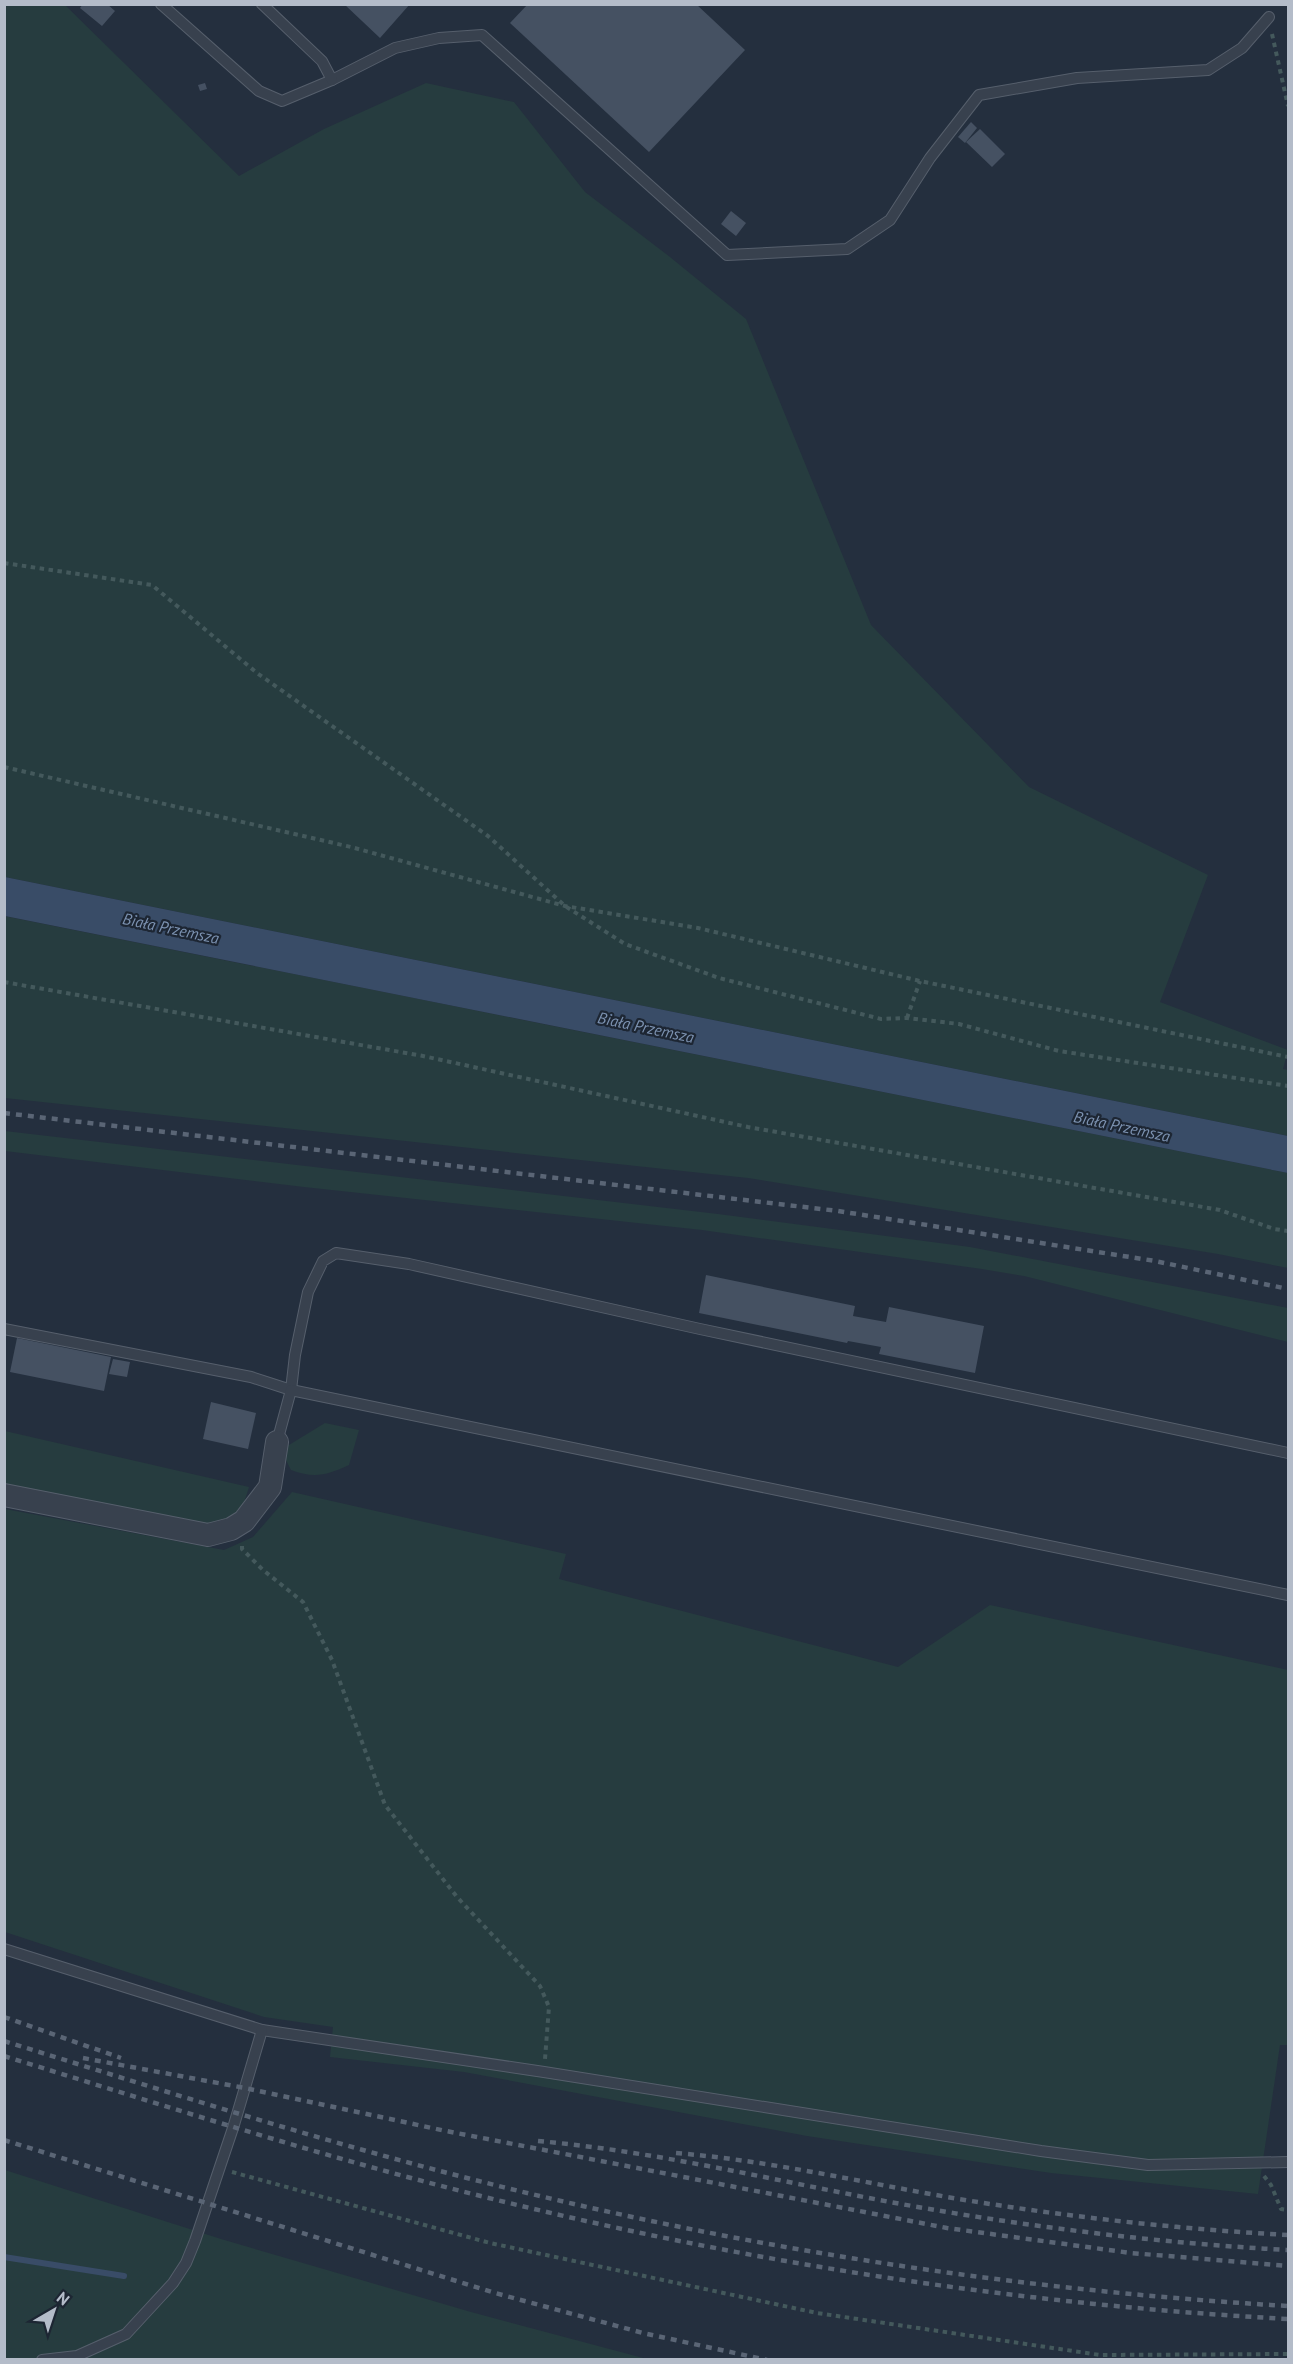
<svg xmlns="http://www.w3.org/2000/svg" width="1293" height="2364" viewBox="0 0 1293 2364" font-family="'PT Sans',sans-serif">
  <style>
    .green { fill: #263c3f }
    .water { fill: #394c67 }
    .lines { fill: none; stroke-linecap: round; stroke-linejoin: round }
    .stream { stroke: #394c67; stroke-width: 6 }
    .building { fill: #455162 }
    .lane-casing { stroke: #565f6c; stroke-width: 12 }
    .street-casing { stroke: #565f6c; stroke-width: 24 }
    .path { stroke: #44595c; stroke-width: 4; stroke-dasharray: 4.5 4.5; stroke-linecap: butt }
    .lane { stroke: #38414e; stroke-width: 10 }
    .street { stroke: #38414e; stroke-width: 22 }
    .rail { stroke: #5a6575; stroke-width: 4.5; stroke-dasharray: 6 6; stroke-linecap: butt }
    .labels { text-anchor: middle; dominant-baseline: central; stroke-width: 4.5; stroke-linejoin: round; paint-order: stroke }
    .water-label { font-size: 16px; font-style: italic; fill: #7c92b1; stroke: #1d2633 }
  </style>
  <rect width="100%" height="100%" fill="#242f3e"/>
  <g class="green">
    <polygon points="4,5 65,5 239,176 324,129 426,83 514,102 585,192 670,257 746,319 871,625 1029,787 1208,875 1160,1002 1288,1050 1283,1069 1288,1070 1288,1136 5,877"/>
    <polygon points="4,916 1288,1173 1288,1268 1218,1254 748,1178 5,1098"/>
    <polygon points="5,1131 718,1214 970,1247 1288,1308 1288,1342 1024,1276 982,1269 702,1230 304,1187 5,1151"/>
    <path d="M325 1423 359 1430 349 1465C327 1475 315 1479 291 1470L284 1456 286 1444 289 1445Z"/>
    <polygon points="5,1431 249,1487 243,1506 231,1522 215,1527 5,1486"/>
    <polygon points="292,1492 566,1554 559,1579 898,1667 990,1605 1288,1670 1288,2045 1280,2045 1258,2194 1051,2173 807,2136 464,2072 330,2057 333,2027 264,2017 5,1932 5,1509 224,1550 253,1537"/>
    <polygon points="5,2170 221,2239 471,2312 647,2359 5,2360"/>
  </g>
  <polygon class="water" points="5,877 1288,1136 1288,1173 5,916"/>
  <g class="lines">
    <polyline class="stream" points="4,2257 124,2276"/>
  </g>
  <g class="building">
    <polygon points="83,4 107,4 115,11 102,26 80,8"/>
    <polygon points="344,4 410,4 380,38"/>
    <polygon points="528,4 696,4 745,50 649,152 510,23"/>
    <polygon points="205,83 207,89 200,91 198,85"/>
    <polygon points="971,122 977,128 965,143 958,137"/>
    <polygon points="980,129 1005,154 992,167 966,142"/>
    <polygon points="731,211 746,223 736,236 721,224"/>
    <polygon points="706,1275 855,1306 853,1316 886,1322 889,1307 984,1326 975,1373 879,1354 881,1347 848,1341 847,1343 699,1313"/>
    <polygon points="17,1338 111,1357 104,1391 10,1372"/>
    <polygon points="113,1359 130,1362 127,1377 109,1374"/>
    <polygon points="211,1402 256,1413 248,1449 203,1439"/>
  </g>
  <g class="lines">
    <defs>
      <g id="lane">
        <polyline points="161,4 259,91 282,101 332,80 395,48 439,38 482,35 727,255 847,249 890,220 930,158 979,95 1077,78 1208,70 1242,48 1269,17"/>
        <polyline points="262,4 322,61 332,80"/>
        <polyline points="4,1329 251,1377 291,1390 295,1355 308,1292 323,1261 336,1253 409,1264 700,1329 1288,1453"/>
        <polyline points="277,1442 291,1390 1288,1595"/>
        <polyline points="4,1949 262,2030 544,2072 1041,2151 1148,2165 1288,2162"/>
        <polyline points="42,2360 77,2356 126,2334 173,2283 186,2263 195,2241 233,2128 262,2030"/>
      </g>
      <polyline id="street" points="4,1495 208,1535 231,1529 244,1521 270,1487 277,1442"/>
    </defs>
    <use href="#lane" class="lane-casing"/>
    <use href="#street" class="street-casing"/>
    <g class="path">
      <polyline points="1272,34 1288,106"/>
      <polyline points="4,563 152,585 257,673 488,836 565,906 625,944 719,978 881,1019 907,1018 959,1024 1059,1051 1288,1086"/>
      <polyline points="4,767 351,847 565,906 698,928 920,981 1288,1057"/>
      <polyline points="4,982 423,1056 748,1127 1220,1210 1274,1229 1288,1231"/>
      <polyline points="907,1018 920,981"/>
      <polyline points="242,1546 242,1549 263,1570 303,1602 332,1660 385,1805 457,1897 540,1986 549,2007 545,2059"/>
      <polyline points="232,2172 490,2243 817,2313 1100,2355 1288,2354"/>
      <polyline points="1264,2176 1271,2185 1281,2209 1288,2210"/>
    </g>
    <use href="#lane" class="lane"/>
    <use href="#street" class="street"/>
    <g class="rail">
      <polyline points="4,1113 838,1211 1155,1261 1288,1289"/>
      <polyline points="4,2017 121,2058"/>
      <path d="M4 2041C158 2089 311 2138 467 2178 736 2247 1012 2290 1288 2306"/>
      <path d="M4 2056C156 2103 307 2152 461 2191 731 2260 1010 2304 1288 2319"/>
      <polyline points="83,2058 245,2088 446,2131 947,2228 1131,2253 1288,2266"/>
      <polyline points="4,2140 495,2293 643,2333 767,2360"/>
      <path d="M538 2141C661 2152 780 2182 901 2204 1029 2227 1158 2243 1288 2250"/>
      <path d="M676 2153C773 2161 864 2183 959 2199 1068 2217 1178 2229 1288 2235"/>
    </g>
  </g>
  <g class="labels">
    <g class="water-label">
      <text transform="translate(171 928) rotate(12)">Biała Przemsza</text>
      <text transform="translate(646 1027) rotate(12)">Biała Przemsza</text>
      <text transform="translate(1122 1126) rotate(12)">Biała Przemsza</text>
    </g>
  </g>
  <rect width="1293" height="2364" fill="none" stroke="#b4bcc9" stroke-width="12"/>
  <g transform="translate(54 2310) rotate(39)" stroke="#1d2633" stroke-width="4.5" paint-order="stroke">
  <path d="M0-4.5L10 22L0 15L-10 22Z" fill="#b4bcc9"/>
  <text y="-9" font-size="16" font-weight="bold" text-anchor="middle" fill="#b4bcc9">N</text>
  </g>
</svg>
